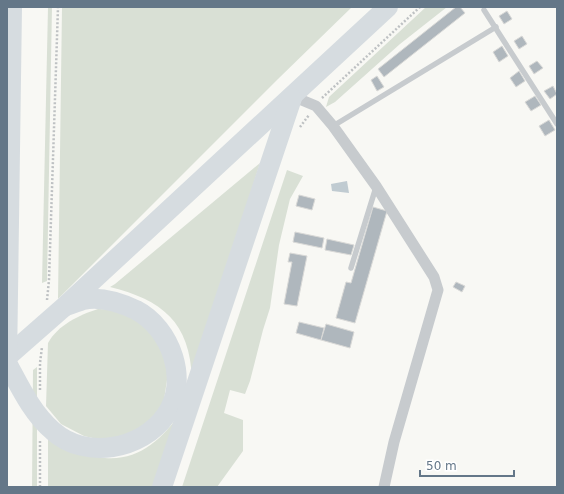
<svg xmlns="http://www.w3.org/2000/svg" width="564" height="494" viewBox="0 0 564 494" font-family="'DejaVu Sans',sans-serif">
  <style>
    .green { fill: #d9e0d5 }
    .water { fill: #c0cbd1 }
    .building { fill: #afb7bd; stroke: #d9d9d7 }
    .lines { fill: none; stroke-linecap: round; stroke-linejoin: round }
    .path { stroke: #bec1c3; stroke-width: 2.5; stroke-dasharray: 2 2; stroke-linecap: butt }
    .lane { stroke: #c7cbce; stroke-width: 5.5 }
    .street { stroke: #c7cbce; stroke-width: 11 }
    .highway { stroke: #d6dce0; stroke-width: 20 }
  </style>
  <rect width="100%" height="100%" fill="#f8f8f4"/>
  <g class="green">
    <polygon points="48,7 52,7 47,281 42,283"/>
    <polygon points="62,7 352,7 278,79 58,299"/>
    <polygon points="426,7 447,7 400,44 335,102 326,107 329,97"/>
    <path d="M260 163 192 379C190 322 162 300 110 287L115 284Z"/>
    <polygon points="287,170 303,176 290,199 279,245 270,308 263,330 250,381 245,394 230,390 224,413 243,420 243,451 217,487 182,487"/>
    <path d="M98 309 127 310 171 354 162 413 129 437 97 439 84 436 61 424 46 406 48 343C58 325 79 315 98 309Z"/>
    <polygon points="37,367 37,487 32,487 33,370"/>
    <path d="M180 413 156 487H48V434C63 441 77 450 93 456 96 457 101 457 105 458 138 461 163 439 180 413Z"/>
  </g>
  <polygon class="water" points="347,181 349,193 332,191 331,184"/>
  <g class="building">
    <polygon points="456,7 460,7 465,13 384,77 378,69"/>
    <polygon points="507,11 512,19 504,24 499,16"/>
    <polygon points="522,36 527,44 519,49 514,41"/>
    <polygon points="502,46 508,56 499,62 493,52"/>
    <polygon points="537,61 543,68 534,74 529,66"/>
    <polygon points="519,71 525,81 516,87 510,78"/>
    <polygon points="377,76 384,87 377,91 371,80"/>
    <polygon points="553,86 557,94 550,99 544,91"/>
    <polygon points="535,96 541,105 531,111 525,102"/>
    <polygon points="549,120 555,130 545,136 539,126"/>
    <polygon points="299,195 315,199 312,210 296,206"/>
    <polygon points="373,207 387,211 355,323 336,318 346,282 351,283"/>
    <polygon points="295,232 324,238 322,248 293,242"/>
    <polygon points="327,239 354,245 351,255 325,250"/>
    <polygon points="290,253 307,256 297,306 284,304 292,262 288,262"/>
    <polygon points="456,282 465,286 462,292 453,287"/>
    <polygon points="299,322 324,328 321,340 296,333"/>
    <polygon points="326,324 354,332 350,348 321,340"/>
  </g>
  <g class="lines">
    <g class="path">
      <polyline points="322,98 420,7"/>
      <polyline points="300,127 309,115"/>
      <polyline points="47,300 49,280 58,7"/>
      <polyline points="40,390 40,363 42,347"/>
      <polyline points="40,487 40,441"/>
    </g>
    <g class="lane">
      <polyline points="484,10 557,124"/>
      <polyline points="333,126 496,27"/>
      <polyline points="351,268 376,187"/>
    </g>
    <polyline class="street" points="292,96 316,106 333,126 376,186 434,277 438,290 394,442 384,487"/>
    <g class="highway">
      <polyline points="7,357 64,307 388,7"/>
      <path d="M7 363C20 387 32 413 53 431 85 460 142 450 166 415 190 381 171 328 136 310 121 303 100 296 83 300 78 302 72 304 66 306"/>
      <polyline points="7,365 12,7"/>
      <polyline points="162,487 292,98"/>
    </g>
  </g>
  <rect width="564" height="494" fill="none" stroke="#647788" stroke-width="16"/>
  <path d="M420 470v6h94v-6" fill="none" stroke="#647788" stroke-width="2"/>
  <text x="426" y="470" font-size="12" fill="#647788" stroke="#ffffff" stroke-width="3" paint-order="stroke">50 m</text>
</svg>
